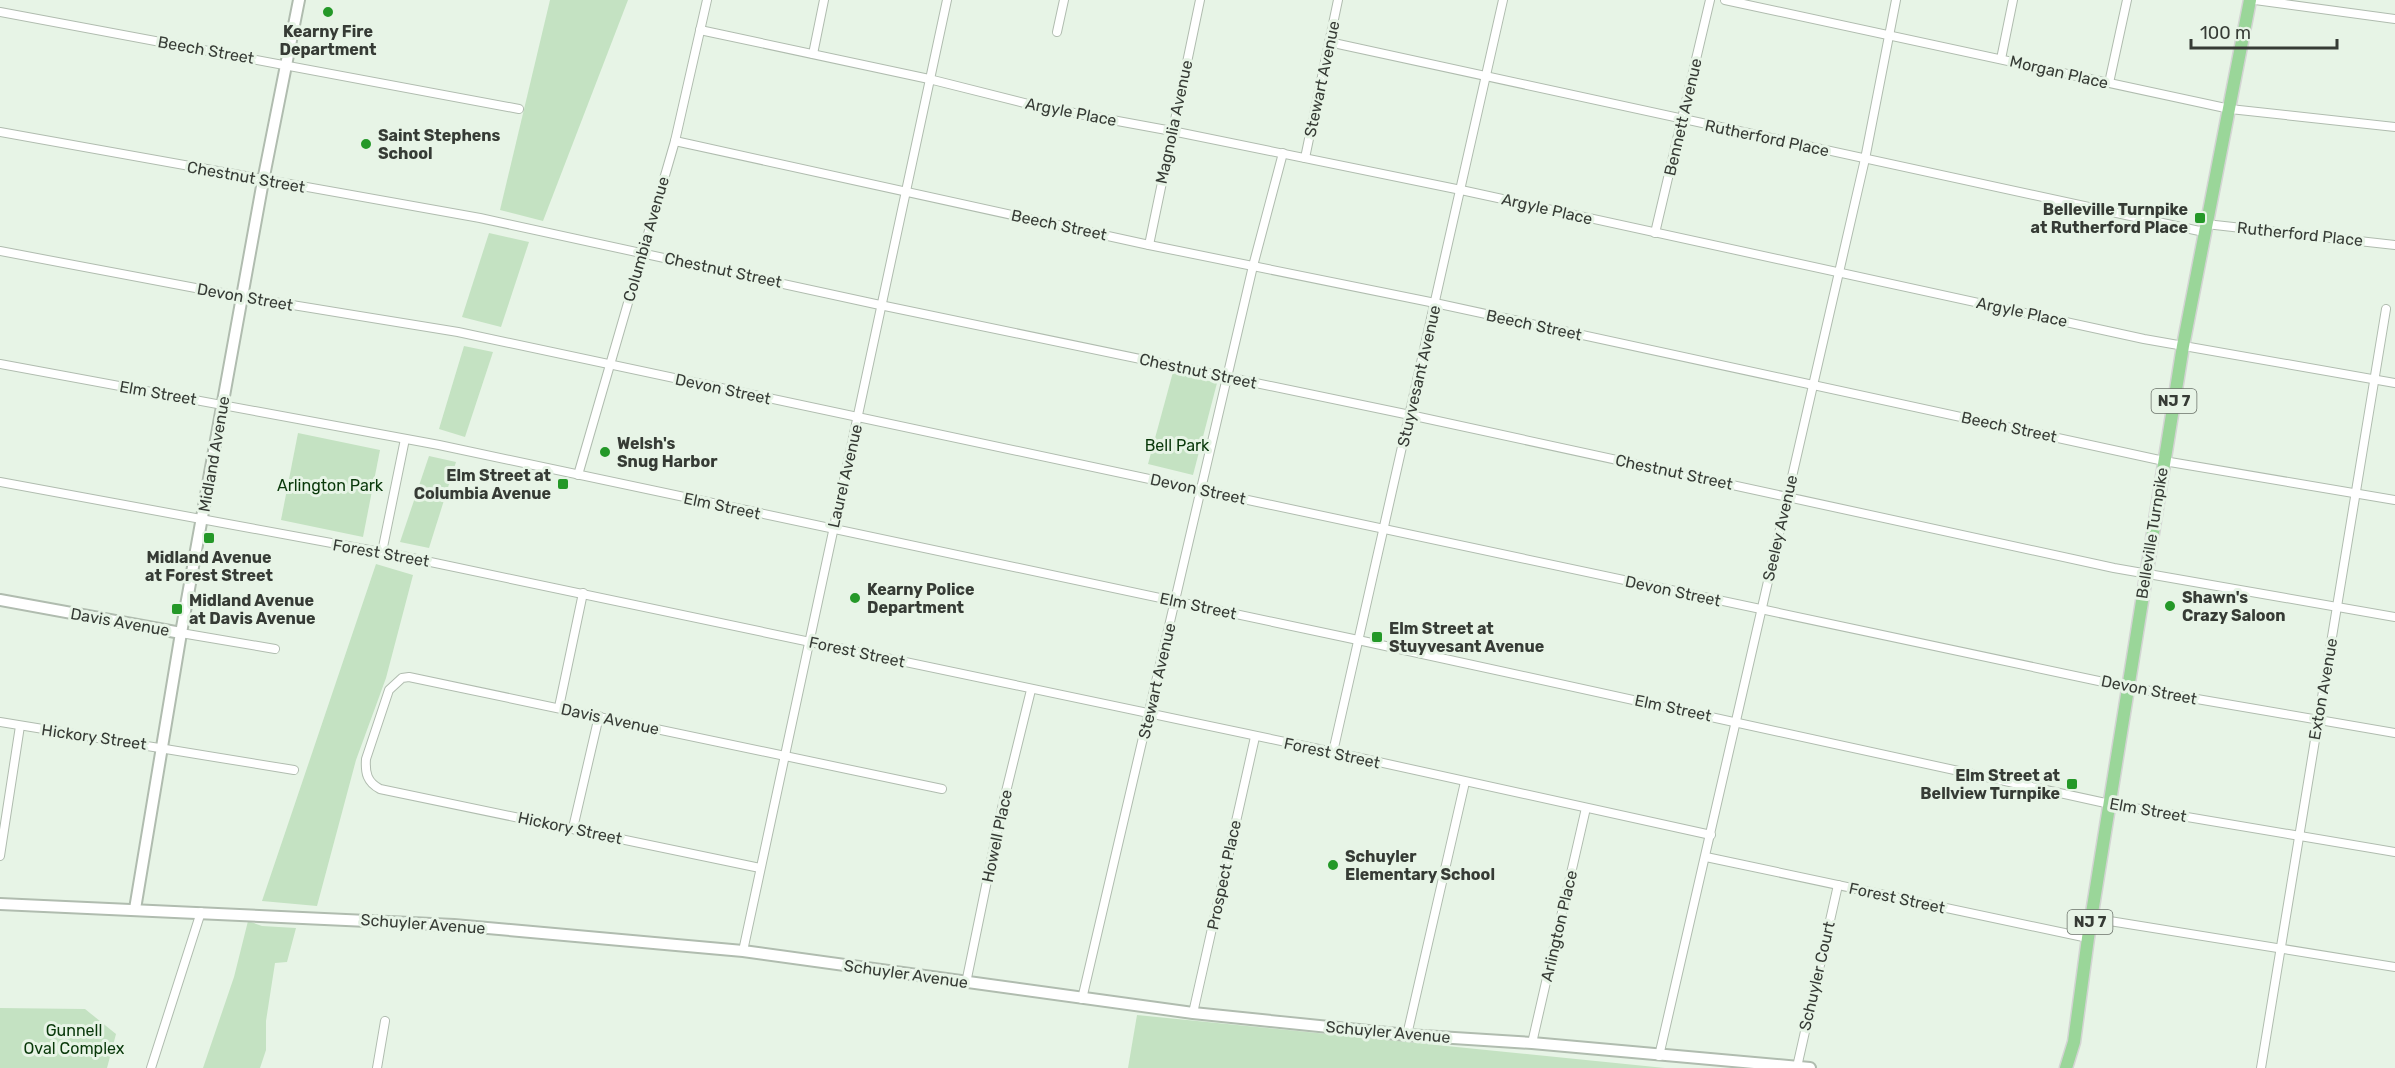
<svg xmlns="http://www.w3.org/2000/svg" width="2395" height="1068" viewBox="0 0 2395 1068" font-family="Rubik,sans-serif">
  <style>
    .green { fill: #c4e2c2 }
    .lines { fill: none; stroke-linecap: round; stroke-linejoin: round }
    .street-casing { stroke: #b0bcaf; stroke-width: 10 }
    .secondary-casing { stroke: #b0bcaf; stroke-width: 14 }
    .primary-casing { stroke: #d3d4d3; stroke-width: 15 }
    .street { stroke: #fff; stroke-width: 8 }
    .secondary { stroke: #fff; stroke-width: 10 }
    .primary { stroke: #9ad699; stroke-width: 12 }
    .poi-dot { fill: #249828; stroke: #e7f4e6; stroke-width: 2 }
    .labels { text-anchor: middle; dominant-baseline: central; stroke-width: 6; stroke-linejoin: round; paint-order: stroke }
    .shield { fill: #e7f4e6; stroke: #6b726a; stroke-width: 1.5 }
    .shield-label { font-size: 15px; font-weight: bold; fill: #363b35 }
    .poi-label { font-size: 16px; font-weight: bold; fill: #363b35; stroke: #e7f4e6; text-anchor: start }
    .street-label { font-size: 16px; fill: #363b35; stroke: #e7f4e6 }
    .park-label { font-size: 16px; fill: #09380a; stroke: #e7f4e6 }
  </style>
  <rect width="100%" height="100%" fill="#e7f4e6"/>
  <g class="green">
    <polygon points="550,0 628,0 543,221 500,210"/>
    <polygon points="489,233 529,242 501,327 462,317"/>
    <polygon points="464,346 493,352 465,437 439,429"/>
    <polygon points="1173,372 1217,383 1193,475 1148,464"/>
    <polygon points="298,433 380,450 363,537 281,520"/>
    <polygon points="429,456 456,462 429,548 400,542"/>
    <polygon points="376,564 413,575 386,678 356,760 317,906 262,901"/>
    <polygon points="248,921 262,926 296,928 287,962 275,963 266,1021 266,1050 260,1068 203,1068 234,977"/>
    <polygon points="0,1008 85,1009 116,1034 107,1068 0,1068"/>
    <polygon points="1137,1015 1665,1068 1128,1068"/>
  </g>
  <g class="lines">
    <defs>
      <g id="street">
        <polyline points="1725,0 2230,109 2395,127"/>
        <polyline points="2255,0 2395,19"/>
        <polyline points="0,12 519,109"/>
        <polyline points="700,30 929,79 1036,106 1172,131 1461,190 2144,339 2395,383"/>
        <polyline points="1057,32 1064,0"/>
        <polyline points="1329,42 2204,232"/>
        <polyline points="813,54 824,0"/>
        <polyline points="2001,59 2013,0"/>
        <polyline points="2109,83 2127,0"/>
        <polyline points="0,132 480,218 880,305 1410,415 2114,568 2395,617"/>
        <polyline points="675,141 1149,245 1435,303 2164,461 2395,500"/>
        <polyline points="1305,158 1338,0"/>
        <polyline points="2206,224 2395,245"/>
        <polyline points="1655,233 1710,0"/>
        <polyline points="1149,245 1200,0"/>
        <polyline points="0,251 243,297 458,332 2127,687 2395,733"/>
        <polyline points="0,364 439,445 1358,640 2110,804 2395,852"/>
        <polyline points="578,475 675,141 707,0"/>
        <polyline points="0,482 402,556 1333,752 1711,835"/>
        <polyline points="382,552 405,439"/>
        <polyline points="181,633 275,649"/>
        <polyline points="559,707 583,593"/>
        <polyline points="0,722 294,770"/>
        <polyline points="1333,752 1503,0"/>
        <polyline points="573,828 599,716"/>
        <polyline points="0,856 20,726"/>
        <polyline points="1706,857 2088,938"/>
        <path d="M760 868 380 789C367 782 365 773 366 759L389 690 402 678 409 677 942 789"/>
        <polyline points="2091,918 2395,967"/>
        <polyline points="743,951 947,0"/>
        <polyline points="966,983 1002,808 1031,690"/>
        <polyline points="1082,999 1253,266 1283,153"/>
        <polyline points="1193,1013 1255,737"/>
        <polyline points="1407,1035 1465,782"/>
        <polyline points="1532,1043 1586,808"/>
        <polyline points="1659,1056 1865,159 1896,0"/>
        <polyline points="1797,1067 1838,885"/>
        <polyline points="151,1068 201,912"/>
        <polyline points="377,1068 385,1021"/>
        <polyline points="2261,1068 2386,309"/>
      </g>
      <g id="secondary">
        <polyline points="0,600 181,633"/>
        <polyline points="0,904 454,925 743,951 1193,1013 1407,1035 1532,1043 1810,1068"/>
        <polyline points="135,909 181,633 263,181 299,0"/>
      </g>
      <polyline id="primary" points="2066,1068 2074,1042 2088,938 2183,346 2250,0"/>
    </defs>
    <use href="#street" class="street-casing"/>
    <use href="#secondary" class="secondary-casing"/>
    <use href="#primary" class="primary-casing"/>
    <use href="#street" class="street"/>
    <use href="#secondary" class="secondary"/>
    <use href="#primary" class="primary"/>
  </g>
  <g class="poi-dot">
    <circle cx="328" cy="12" r="6"/>
    <circle cx="366" cy="144" r="6"/>
    <rect x="2194" y="212" width="12" height="12" rx="3"/>
    <circle cx="605" cy="452" r="6"/>
    <rect x="557" y="478" width="12" height="12" rx="3"/>
    <rect x="203" y="532" width="12" height="12" rx="3"/>
    <circle cx="855" cy="598" r="6"/>
    <circle cx="2170" cy="606" r="6"/>
    <rect x="171" y="603" width="12" height="12" rx="3"/>
    <rect x="1371" y="631" width="12" height="12" rx="3"/>
    <rect x="2066" y="778" width="12" height="12" rx="3"/>
    <circle cx="1333" cy="865" r="6"/>
  </g>
  <g class="labels">
    <g class="shield">
      <rect x="2151.5" y="389" width="45" height="24" rx="4.5"/>
      <rect x="2067.5" y="910" width="45" height="24" rx="4.5"/>
    </g>
    <g class="shield-label">
      <text x="2174" y="401">NJ 7</text>
      <text x="2090" y="922">NJ 7</text>
    </g>
    <g class="poi-label">
      <text x="328" y="31" text-anchor="middle">Kearny Fire<tspan x="328" dy="18">Department</tspan></text>
      <text x="378" y="135">Saint Stephens<tspan x="378" dy="18">School</tspan></text>
      <text x="2188" y="209" text-anchor="end">Belleville Turnpike<tspan x="2188" dy="18">at Rutherford Place</tspan></text>
      <text x="617" y="443">Welsh's<tspan x="617" dy="18">Snug Harbor</tspan></text>
      <text x="551" y="475" text-anchor="end">Elm Street at<tspan x="551" dy="18">Columbia Avenue</tspan></text>
      <text x="209" y="557" text-anchor="middle">Midland Avenue<tspan x="209" dy="18">at Forest Street</tspan></text>
      <text x="867" y="589">Kearny Police<tspan x="867" dy="18">Department</tspan></text>
      <text x="2182" y="597">Shawn's<tspan x="2182" dy="18">Crazy Saloon</tspan></text>
      <text x="189" y="600">Midland Avenue<tspan x="189" dy="18">at Davis Avenue</tspan></text>
      <text x="1389" y="628">Elm Street at<tspan x="1389" dy="18">Stuyvesant Avenue</tspan></text>
      <text x="2060" y="775" text-anchor="end">Elm Street at<tspan x="2060" dy="18">Bellview Turnpike</tspan></text>
      <text x="1345" y="856">Schuyler<tspan x="1345" dy="18">Elementary School</tspan></text>
    </g>
    <g class="street-label">
      <text transform="translate(206 50) rotate(10)">Beech Street</text>
      <text transform="translate(2059 72) rotate(13)">Morgan Place</text>
      <text transform="translate(1322 79) rotate(-78)">Stewart Avenue</text>
      <text transform="translate(1071 112) rotate(11)">Argyle Place</text>
      <text transform="translate(1683 117) rotate(-77)">Bennett Avenue</text>
      <text transform="translate(1174 122) rotate(-78)">Magnolia Avenue</text>
      <text transform="translate(1767 138) rotate(12)">Rutherford Place</text>
      <text transform="translate(246 177) rotate(10)">Chestnut Street</text>
      <text transform="translate(1547 209) rotate(13)">Argyle Place</text>
      <text transform="translate(1059 225) rotate(12)">Beech Street</text>
      <text transform="translate(2300 234) rotate(6)">Rutherford Place</text>
      <text transform="translate(646 239) rotate(-74)">Columbia Avenue</text>
      <text transform="translate(723 270) rotate(12)">Chestnut Street</text>
      <text transform="translate(245 297) rotate(10)">Devon Street</text>
      <text transform="translate(2022 312) rotate(12)">Argyle Place</text>
      <text transform="translate(1534 325) rotate(12)">Beech Street</text>
      <text transform="translate(1198 371) rotate(12)">Chestnut Street</text>
      <text transform="translate(1419 376) rotate(-77)">Stuyvesant Avenue</text>
      <text transform="translate(723 389) rotate(12)">Devon Street</text>
      <text transform="translate(158 393) rotate(10)">Elm Street</text>
      <text transform="translate(2009 427) rotate(12)">Beech Street</text>
      <text transform="translate(214 454) rotate(-80)">Midland Avenue</text>
      <text transform="translate(1674 472) rotate(12)">Chestnut Street</text>
      <text transform="translate(845 476) rotate(-77)">Laurel Avenue</text>
      <text transform="translate(1198 489) rotate(12)">Devon Street</text>
      <text transform="translate(722 506) rotate(12)">Elm Street</text>
      <text transform="translate(1780 528) rotate(-77)">Seeley Avenue</text>
      <text transform="translate(2152 533) rotate(-81)">Belleville Turnpike</text>
      <text transform="translate(381 553) rotate(10)">Forest Street</text>
      <text transform="translate(1673 591) rotate(12)">Devon Street</text>
      <text transform="translate(1198 606) rotate(12)">Elm Street</text>
      <text transform="translate(120 622) rotate(10)">Davis Avenue</text>
      <text transform="translate(857 652) rotate(12)">Forest Street</text>
      <text transform="translate(1157 681) rotate(-77)">Stewart Avenue</text>
      <text transform="translate(2323 689) rotate(-80)">Exton Avenue</text>
      <text transform="translate(2149 690) rotate(11)">Devon Street</text>
      <text transform="translate(1673 708) rotate(12)">Elm Street</text>
      <text transform="translate(610 719) rotate(12)">Davis Avenue</text>
      <text transform="translate(94 737) rotate(8)">Hickory Street</text>
      <text transform="translate(1332 753) rotate(12)">Forest Street</text>
      <text transform="translate(2148 810) rotate(10)">Elm Street</text>
      <text transform="translate(570 828) rotate(12)">Hickory Street</text>
      <text transform="translate(997 836) rotate(-78)">Howell Place</text>
      <text transform="translate(1224 875) rotate(-78)">Prospect Place</text>
      <text transform="translate(1897 898) rotate(12)">Forest Street</text>
      <text transform="translate(423 924) rotate(4)">Schuyler Avenue</text>
      <text transform="translate(1559 926) rotate(-77)">Arlington Place</text>
      <text transform="translate(906 974) rotate(8)">Schuyler Avenue</text>
      <text transform="translate(1817 976) rotate(-77)">Schuyler Court</text>
      <text transform="translate(1388 1032) rotate(5)">Schuyler Avenue</text>
    </g>
    <g class="park-label">
      <text x="1177" y="445">Bell Park</text>
      <text x="330" y="485">Arlington Park</text>
      <text x="74" y="1030">Gunnell<tspan x="74" dy="18">Oval Complex</tspan></text>
    </g>
  </g>
  <path d="M2191 39v9h146v-9" fill="none" stroke="#363b35" stroke-width="3"/>
  <text x="2200" y="39" font-size="18" fill="#363b35" stroke="#e7f4e6" stroke-width="4.5" paint-order="stroke">100 m</text>
</svg>
